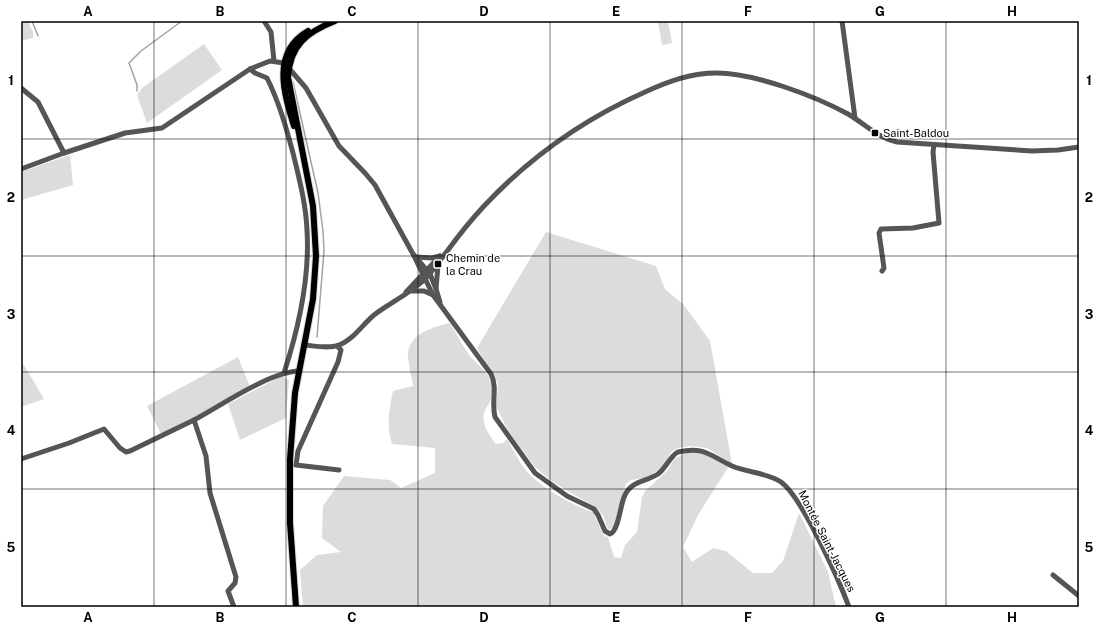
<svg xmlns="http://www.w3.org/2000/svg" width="1100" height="628" viewBox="0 0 1100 628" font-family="'Public Sans',sans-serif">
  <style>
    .green { fill: #dcdcdc }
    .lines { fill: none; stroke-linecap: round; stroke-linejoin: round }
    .stream { stroke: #a3a3a3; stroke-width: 1.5 }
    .major-casing { stroke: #dbdbdb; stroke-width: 8 }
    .minor { stroke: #555; stroke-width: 5 }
    .major { stroke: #000; stroke-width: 6 }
    .grid { fill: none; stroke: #000; stroke-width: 1; stroke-opacity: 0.55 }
    .poi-dot { fill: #000; stroke: #fff; stroke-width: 1.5 }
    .labels { text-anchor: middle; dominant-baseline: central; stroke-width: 3; stroke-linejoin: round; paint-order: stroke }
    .poi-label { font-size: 11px; fill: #000; stroke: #fff; text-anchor: start }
    .street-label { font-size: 11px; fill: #000; stroke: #fff }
    .neatline { fill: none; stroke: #000; stroke-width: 1.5 }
    .grid-label { font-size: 13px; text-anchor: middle; font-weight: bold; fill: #000 }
  </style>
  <rect width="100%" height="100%" fill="#fff"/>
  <g class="green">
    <polygon points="21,21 28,21 33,32 33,38 21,41"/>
    <polygon points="668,21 672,43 662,45 658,22"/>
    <polygon points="204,44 222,70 147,123 137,95 142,88"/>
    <polygon points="70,155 73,185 21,200 21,172"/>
    <polygon points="546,232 656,266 665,289 684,305 710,341 732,464 707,448 691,446 678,448 671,452 665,464 653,474 644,478 631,480 626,484 613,528 608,529 603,515 595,507 554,483 535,467 509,432 496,407 498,383 477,348"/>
    <path d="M450 323C457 334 463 347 471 357 478 365 490 374 492 384 498 410 467 407 496 444L503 443 507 439C514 451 521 466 531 476 547 491 572 505 593 512L604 536 608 537 614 557 621 558 625 545 637 532 642 497 645 491 668 470 674 459 686 453H703L722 464 729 466 698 515 683 547 692 562 713 548 726 551 753 573H772L783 561 799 513 828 572 836 607H303L300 570 317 555 341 552 322 538 323 506 344 476 390 480 401 488 435 473V448L392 444C386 425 389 410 393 391L413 386C412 378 407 359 408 352 412 332 434 327 450 323Z"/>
    <polygon points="238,357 250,387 189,421 161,434 147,406"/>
    <polygon points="24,365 44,399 21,407 21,366"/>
    <polygon points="282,376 289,380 286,418 240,440 228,404"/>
  </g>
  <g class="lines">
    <g class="stream">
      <polyline points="32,21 38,36"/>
      <polyline points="293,82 318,193 323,231 324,251 317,337"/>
      <polyline points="137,91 137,85 129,63 141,51 182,21"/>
    </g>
    <defs>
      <g id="major">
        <path d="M294 126C284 94 271 52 308 31"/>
        <path d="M296 607 290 523V459L295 393 313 299 316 256 313 206 288 77C290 45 307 32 335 21"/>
      </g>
    </defs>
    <use href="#major" class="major-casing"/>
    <g class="minor">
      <polyline points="264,21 271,32 274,61"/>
      <polyline points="842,21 855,118"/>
      <path d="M287 66 306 88 339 146 365 173 375 185 413 254 433 295 491 374C498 388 491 402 495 417L535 473 567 496 594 509 598 515 605 531 610 534C619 531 620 504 625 495 631 481 646 482 658 474 666 468 671 455 678 452 705 446 710 456 732 466 748 473 766 472 781 482 802 497 839 580 849 607"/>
      <path d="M250 69 255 73 267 78C279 102 286 127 293 153 299 178 306 204 307 230 310 278 299 327 284 373"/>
      <polyline points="21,88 38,102 64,153 125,133 162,128 250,69 270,61 284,63"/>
      <polyline points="21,169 64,153"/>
      <polyline points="414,255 430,274 436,289"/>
      <polyline points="416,257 432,258 440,256"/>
      <polyline points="438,265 436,289 440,302"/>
      <polyline points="882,271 884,268 879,233 881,229 913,228 939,223 933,152 934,145"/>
      <polyline points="412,291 424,291 433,295"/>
      <polyline points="406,292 440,256"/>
      <path d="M304 345C316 346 328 349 339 345 353 340 363 324 374 315 390 303 409 294 424 280 433 271 440 260 448 250 459 235 471 220 484 206 530 157 584 119 645 92 669 81 691 73 717 73 754 73 815 96 848 114 865 124 878 138 897 142L1032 151 1058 150 1079 147"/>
      <polyline points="337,346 341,350 338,362 298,451 296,465 339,470"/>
      <polyline points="21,459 69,443 104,429 120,448 126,452 130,451 194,420"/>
      <polyline points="1053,575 1079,596"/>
      <path d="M234 607 228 591 235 583 236 577 210 493 206 456 194 420C222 405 269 372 299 371"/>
    </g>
    <use href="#major" class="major"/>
  </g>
  <path class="grid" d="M154 21V607M286 21V607M418 21V607M550 21V607M682 21V607M814 21V607M946 21V607M21 139H1079M21 256H1079M21 372H1079M21 489H1079"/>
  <g class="poi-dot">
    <rect x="871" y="129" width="8" height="8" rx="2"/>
    <rect x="434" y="260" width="8" height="8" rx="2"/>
  </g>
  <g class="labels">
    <g class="poi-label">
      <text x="883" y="133">Saint-Baldou</text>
      <text x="446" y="258">Chemin de<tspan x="446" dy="13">la Crau</tspan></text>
    </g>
    <g class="street-label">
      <text transform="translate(827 541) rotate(63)">Montée Saint-Jacques</text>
    </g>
  </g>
  <rect width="1100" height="628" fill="none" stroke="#ffffff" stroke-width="44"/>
  <rect x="22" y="22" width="1056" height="584" class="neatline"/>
  <g class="grid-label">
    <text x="88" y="16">A</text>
    <text x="220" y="16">B</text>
    <text x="352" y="16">C</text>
    <text x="484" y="16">D</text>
    <text x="616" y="16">E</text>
    <text x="748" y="16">F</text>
    <text x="880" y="16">G</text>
    <text x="1012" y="16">H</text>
    <text x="11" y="85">1</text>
    <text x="1089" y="85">1</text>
    <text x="11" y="202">2</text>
    <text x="1089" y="202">2</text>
    <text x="11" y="319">3</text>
    <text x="1089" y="319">3</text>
    <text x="11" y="435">4</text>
    <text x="1089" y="435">4</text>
    <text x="11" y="552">5</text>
    <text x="1089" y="552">5</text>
    <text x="88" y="622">A</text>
    <text x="220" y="622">B</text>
    <text x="352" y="622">C</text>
    <text x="484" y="622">D</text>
    <text x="616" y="622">E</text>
    <text x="748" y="622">F</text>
    <text x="880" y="622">G</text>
    <text x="1012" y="622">H</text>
  </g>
</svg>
